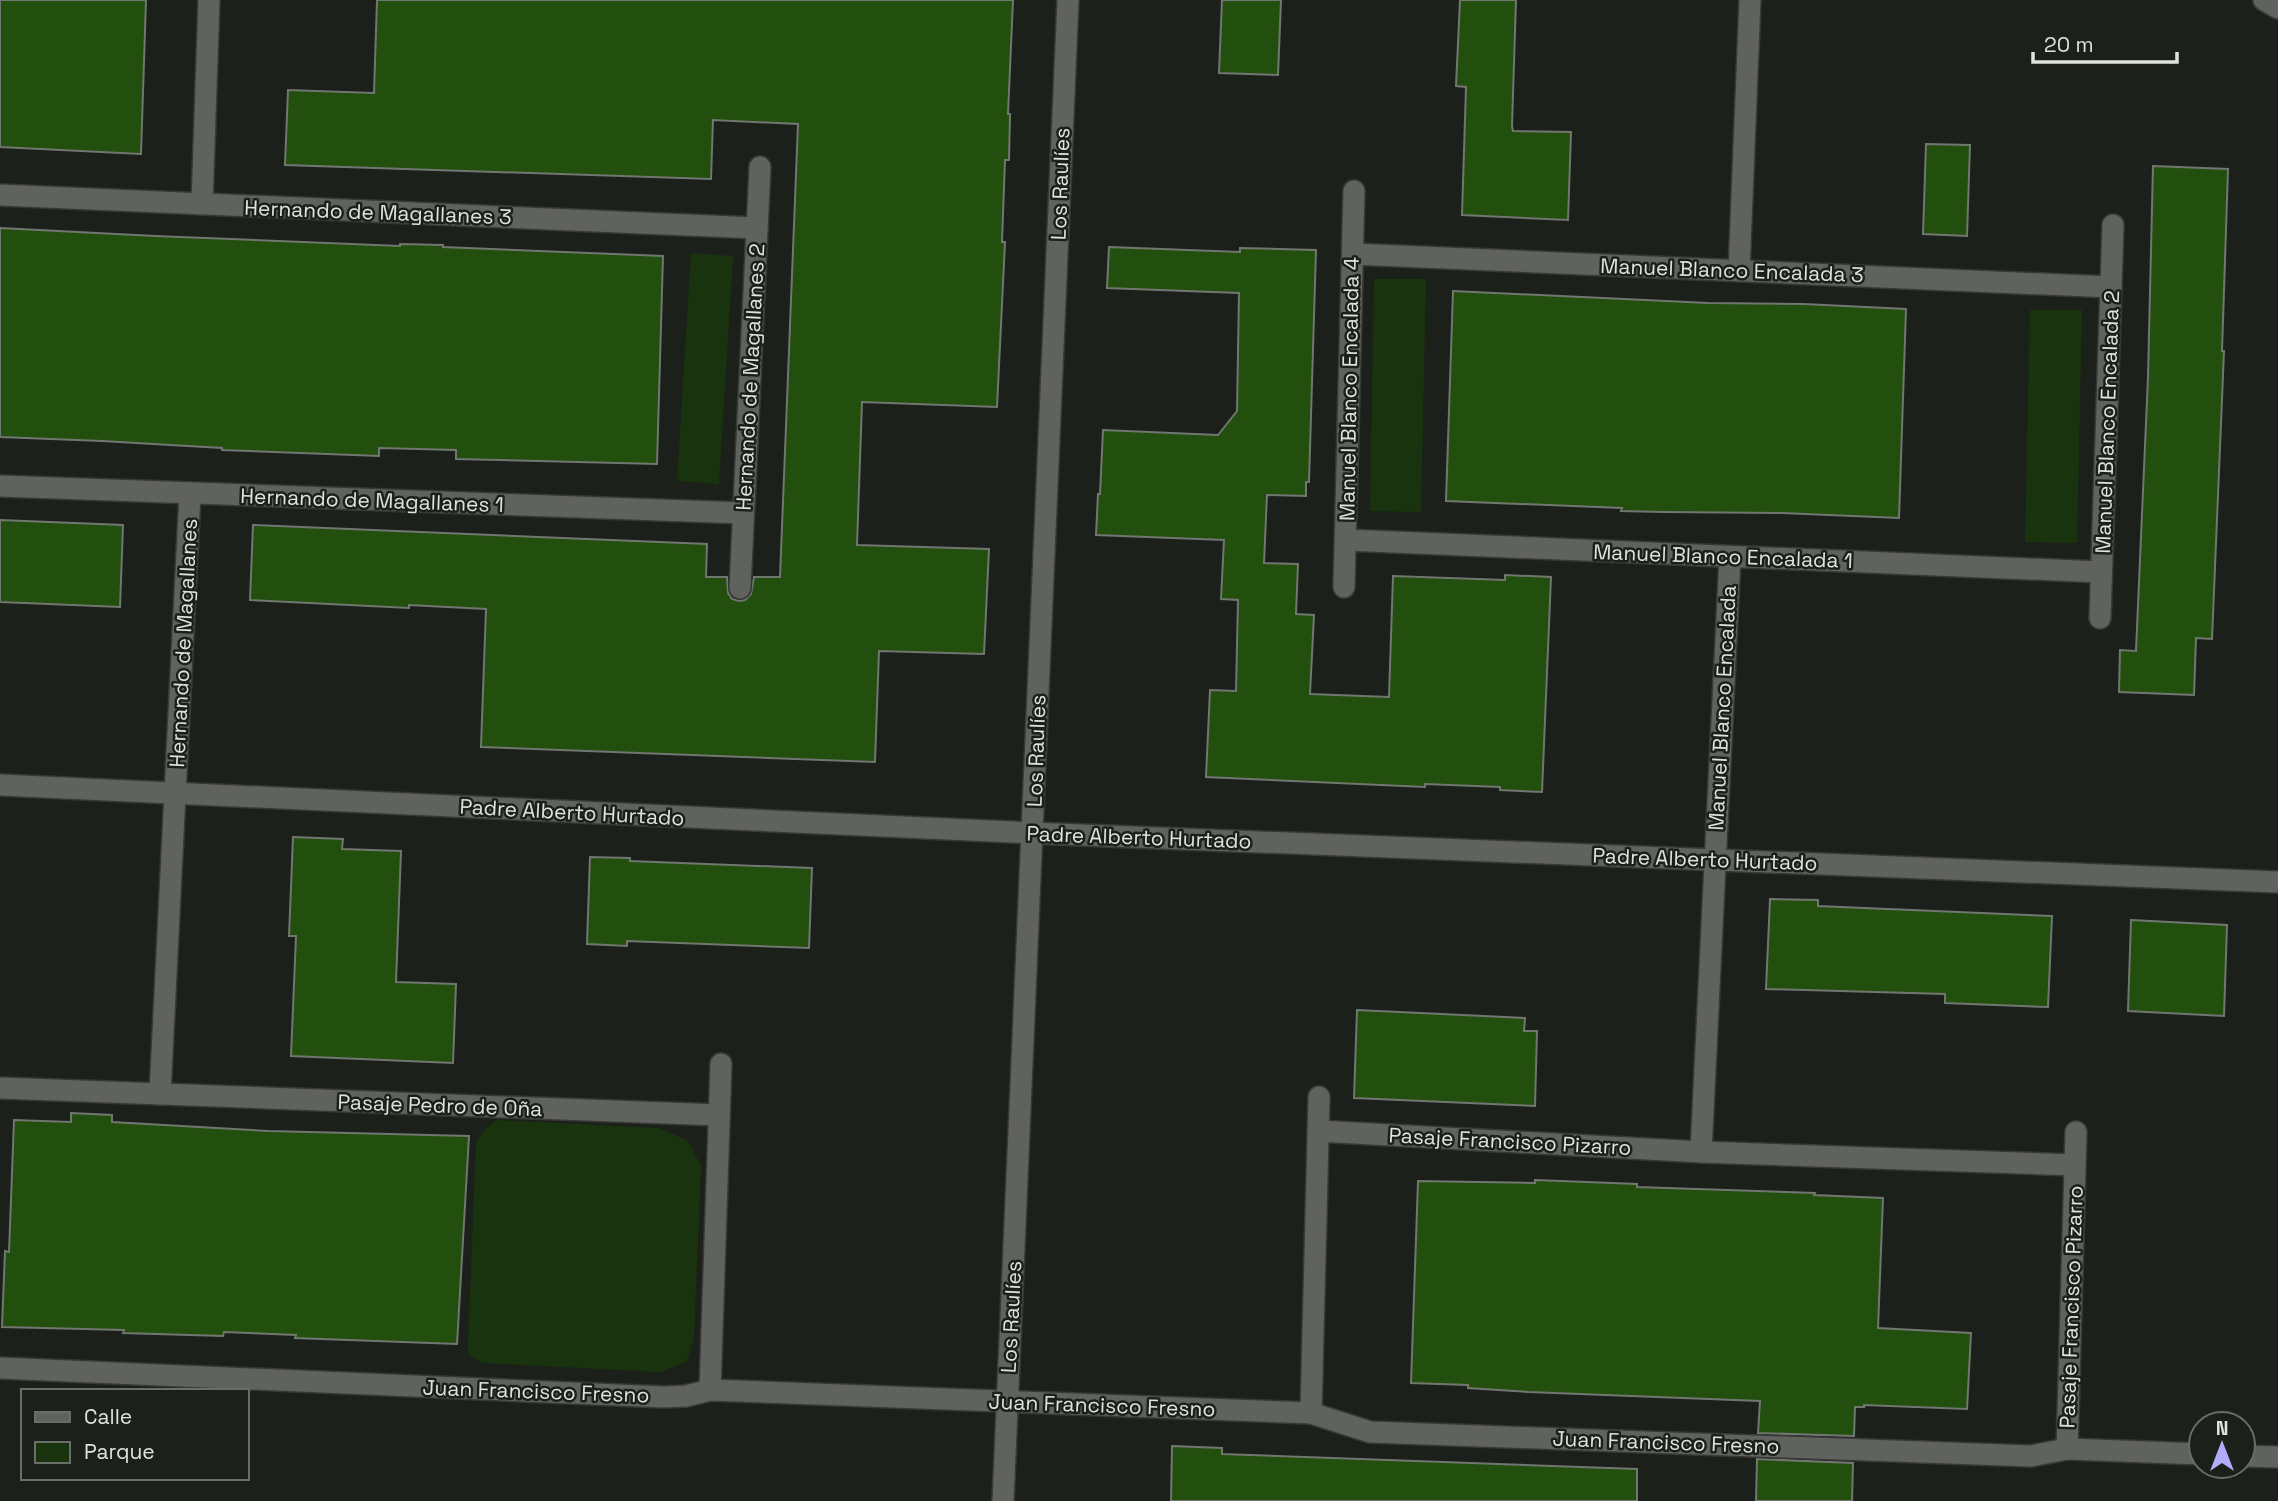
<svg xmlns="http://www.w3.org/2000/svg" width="2278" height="1501" viewBox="0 0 2278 1501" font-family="'Space Grotesk',sans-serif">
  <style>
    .green { fill: #18330e }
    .building { fill: #224f0d; stroke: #727671; stroke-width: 2 }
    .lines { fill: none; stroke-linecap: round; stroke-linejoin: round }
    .minor-casing { stroke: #373936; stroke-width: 24 }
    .minor { stroke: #5f625d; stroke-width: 21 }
    .labels { text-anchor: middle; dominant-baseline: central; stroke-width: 5; stroke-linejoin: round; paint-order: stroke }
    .street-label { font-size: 21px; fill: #e0e2df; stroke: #1c201b }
  </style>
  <rect width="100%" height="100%" fill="#1c201b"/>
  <g class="green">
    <polygon points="691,253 733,256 719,484 677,481"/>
    <polygon points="1374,279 1426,279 1421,512 1370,511"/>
    <polygon points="2030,310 2082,310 2077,543 2025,542"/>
    <polygon points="496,1120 659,1128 687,1140 701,1165 694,1336 687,1362 660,1372 483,1363 469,1355 468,1348 476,1142 485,1129"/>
  </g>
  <g class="building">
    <polygon points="0,0 146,0 141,154 0,147"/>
    <polygon points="377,0 1013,0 1008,114 1010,114 1009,160 1005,160 1002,242 1005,242 997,407 862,402 857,545 989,549 984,654 879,651 875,762 481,747 486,609 409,605 409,608 250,600 253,525 707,544 706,577 727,577 728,593 732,599 739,601 745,600 751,594 754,577 780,577 798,124 713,120 711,179 285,165 288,90 374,93"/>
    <polygon points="1222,0 1281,0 1278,75 1219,73"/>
    <polygon points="1460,0 1516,0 1512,126 1513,131 1571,132 1568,220 1462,215 1466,87 1456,86"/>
    <polygon points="1926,144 1970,145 1967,236 1923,234"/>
    <polygon points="2153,166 2228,169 2222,351 2224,351 2212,639 2196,638 2194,695 2119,692 2120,650 2136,651 2148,377"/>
    <polygon points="0,228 155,236 400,246 400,244 443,245 443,247 663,256 657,464 456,459 456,450 379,448 379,456 222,450 222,448 102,441 0,437"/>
    <polygon points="1109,247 1240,252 1240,248 1316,250 1309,482 1306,482 1306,496 1267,495 1264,563 1298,564 1296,614 1314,615 1310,694 1389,697 1393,576 1505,580 1505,575 1551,577 1542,792 1500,790 1500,787 1425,784 1425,787 1206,777 1210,690 1236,691 1238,600 1221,599 1224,540 1096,535 1098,494 1100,494 1103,430 1218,435 1237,411 1239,293 1107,288"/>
    <polygon points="1453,291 1708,303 1804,304 1906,309 1899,518 1782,513 1664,512 1621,511 1622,508 1446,501"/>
    <polygon points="0,520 123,525 120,607 0,602"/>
    <polygon points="293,837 343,839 342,849 401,851 396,982 456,984 453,1063 291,1056 296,936 289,936"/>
    <polygon points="590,857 630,858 630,861 812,868 809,948 627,941 627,946 587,944"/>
    <polygon points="1770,899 1818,900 1818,906 2052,916 2048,1007 1945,1003 1945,994 1766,989"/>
    <polygon points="2131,920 2227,925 2224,1016 2128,1011"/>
    <polygon points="1357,1010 1525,1018 1524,1031 1537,1031 1535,1106 1354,1098"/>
    <polygon points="71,1113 112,1115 112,1122 269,1131 469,1136 457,1344 295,1338 296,1335 224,1332 223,1336 123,1333 124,1330 2,1327 5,1251 9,1252 14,1120 71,1122"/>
    <polygon points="1535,1180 1637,1184 1637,1187 1815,1193 1814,1195 1883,1198 1878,1328 1971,1333 1967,1409 1864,1405 1864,1407 1855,1407 1854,1436 1758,1433 1760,1401 1528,1392 1468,1388 1468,1385 1411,1383 1418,1181 1535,1183"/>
    <polygon points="1172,1446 1222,1448 1222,1454 1637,1469 1637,1501 1171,1501"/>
    <polygon points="1757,1459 1853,1463 1852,1501 1756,1501"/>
  </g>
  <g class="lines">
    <defs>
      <g id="minor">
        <polyline points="2264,0 2278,8"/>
        <polyline points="0,195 757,228"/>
        <polyline points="202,204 209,0"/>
        <polyline points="1353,254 2111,287"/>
        <polyline points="1739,271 1750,0"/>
        <polyline points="0,486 743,513"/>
        <polyline points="1346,540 2101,572"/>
        <polyline points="1344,587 1354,191"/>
        <polyline points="740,588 760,167"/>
        <polyline points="2100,618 2113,225"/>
        <polyline points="0,785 1032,833 2278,882"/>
        <polyline points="0,1088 719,1115"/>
        <polyline points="160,1094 190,493"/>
        <polyline points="1318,1131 1701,1152 2075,1165"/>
        <polyline points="1701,1152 1730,557"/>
        <polyline points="0,1368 664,1397 686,1396 710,1390 1311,1413 1370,1432 2031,1456 2067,1449 2201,1454"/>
        <polyline points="710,1390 721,1064"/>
        <polyline points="1311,1413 1319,1097"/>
        <polyline points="2067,1449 2076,1132"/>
        <polyline points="2243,1456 2278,1457"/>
        <polyline points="1003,1501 1068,0"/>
      </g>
    </defs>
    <use href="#minor" class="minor-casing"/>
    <use href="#minor" class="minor"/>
  </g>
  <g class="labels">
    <g class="street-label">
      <text transform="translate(1060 184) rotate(-88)">Los Raulíes</text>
      <text transform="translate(378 212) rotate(2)">Hernando de Magallanes 3</text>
      <text transform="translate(1732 270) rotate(2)">Manuel Blanco Encalada 3</text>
      <text transform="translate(750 377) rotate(-87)">Hernando de Magallanes 2</text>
      <text transform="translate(1349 389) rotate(-89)">Manuel Blanco Encalada 4</text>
      <text transform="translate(2107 422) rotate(-88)">Manuel Blanco Encalada 2</text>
      <text transform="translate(372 500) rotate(2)">Hernando de Magallanes 1</text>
      <text transform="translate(1723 556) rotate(2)">Manuel Blanco Encalada 1</text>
      <text transform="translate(183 643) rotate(-87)">Hernando de Magallanes</text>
      <text transform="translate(1722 708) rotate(-87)">Manuel Blanco Encalada</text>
      <text transform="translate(1036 751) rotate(-88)">Los Raulíes</text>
      <text transform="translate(572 812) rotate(3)">Padre Alberto Hurtado</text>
      <text transform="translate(1139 837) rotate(2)">Padre Alberto Hurtado</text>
      <text transform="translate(1705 859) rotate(2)">Padre Alberto Hurtado</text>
      <text transform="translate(440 1105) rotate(2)">Pasaje Pedro de Oña</text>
      <text transform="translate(1510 1141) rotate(3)">Pasaje Francisco Pizarro</text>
      <text transform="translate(2071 1307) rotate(-88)">Pasaje Francisco Pizarro</text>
      <text transform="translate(1011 1317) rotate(-87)">Los Raulíes</text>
      <text transform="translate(536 1391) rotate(2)">Juan Francisco Fresno</text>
      <text transform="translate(1102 1405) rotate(2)">Juan Francisco Fresno</text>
      <text transform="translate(1666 1442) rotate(2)">Juan Francisco Fresno</text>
    </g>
  </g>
  <rect x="21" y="1389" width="228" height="91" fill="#1c201b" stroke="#6a6e69" stroke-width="2"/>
  <rect x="35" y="1412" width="35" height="10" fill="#5f625d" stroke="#6a6e69" stroke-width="2"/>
  <text x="84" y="1424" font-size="21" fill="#e0e2df">Calle</text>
  <rect x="35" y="1442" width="35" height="21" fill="#18330e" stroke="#6a6e69" stroke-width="2"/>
  <text x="84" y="1459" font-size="21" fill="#e0e2df">Parque</text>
  <g transform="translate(2222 1445)"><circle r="33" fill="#1c201b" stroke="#6a6e69" stroke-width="2"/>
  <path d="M0-5L12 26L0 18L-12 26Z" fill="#b1adfa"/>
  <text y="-10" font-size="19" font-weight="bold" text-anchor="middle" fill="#e0e2df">N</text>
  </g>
  <path d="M2033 52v10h144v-10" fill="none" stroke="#e0e2df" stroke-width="3.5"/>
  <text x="2044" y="52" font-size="21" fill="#e0e2df" stroke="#1c201b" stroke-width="5" paint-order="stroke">20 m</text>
</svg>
